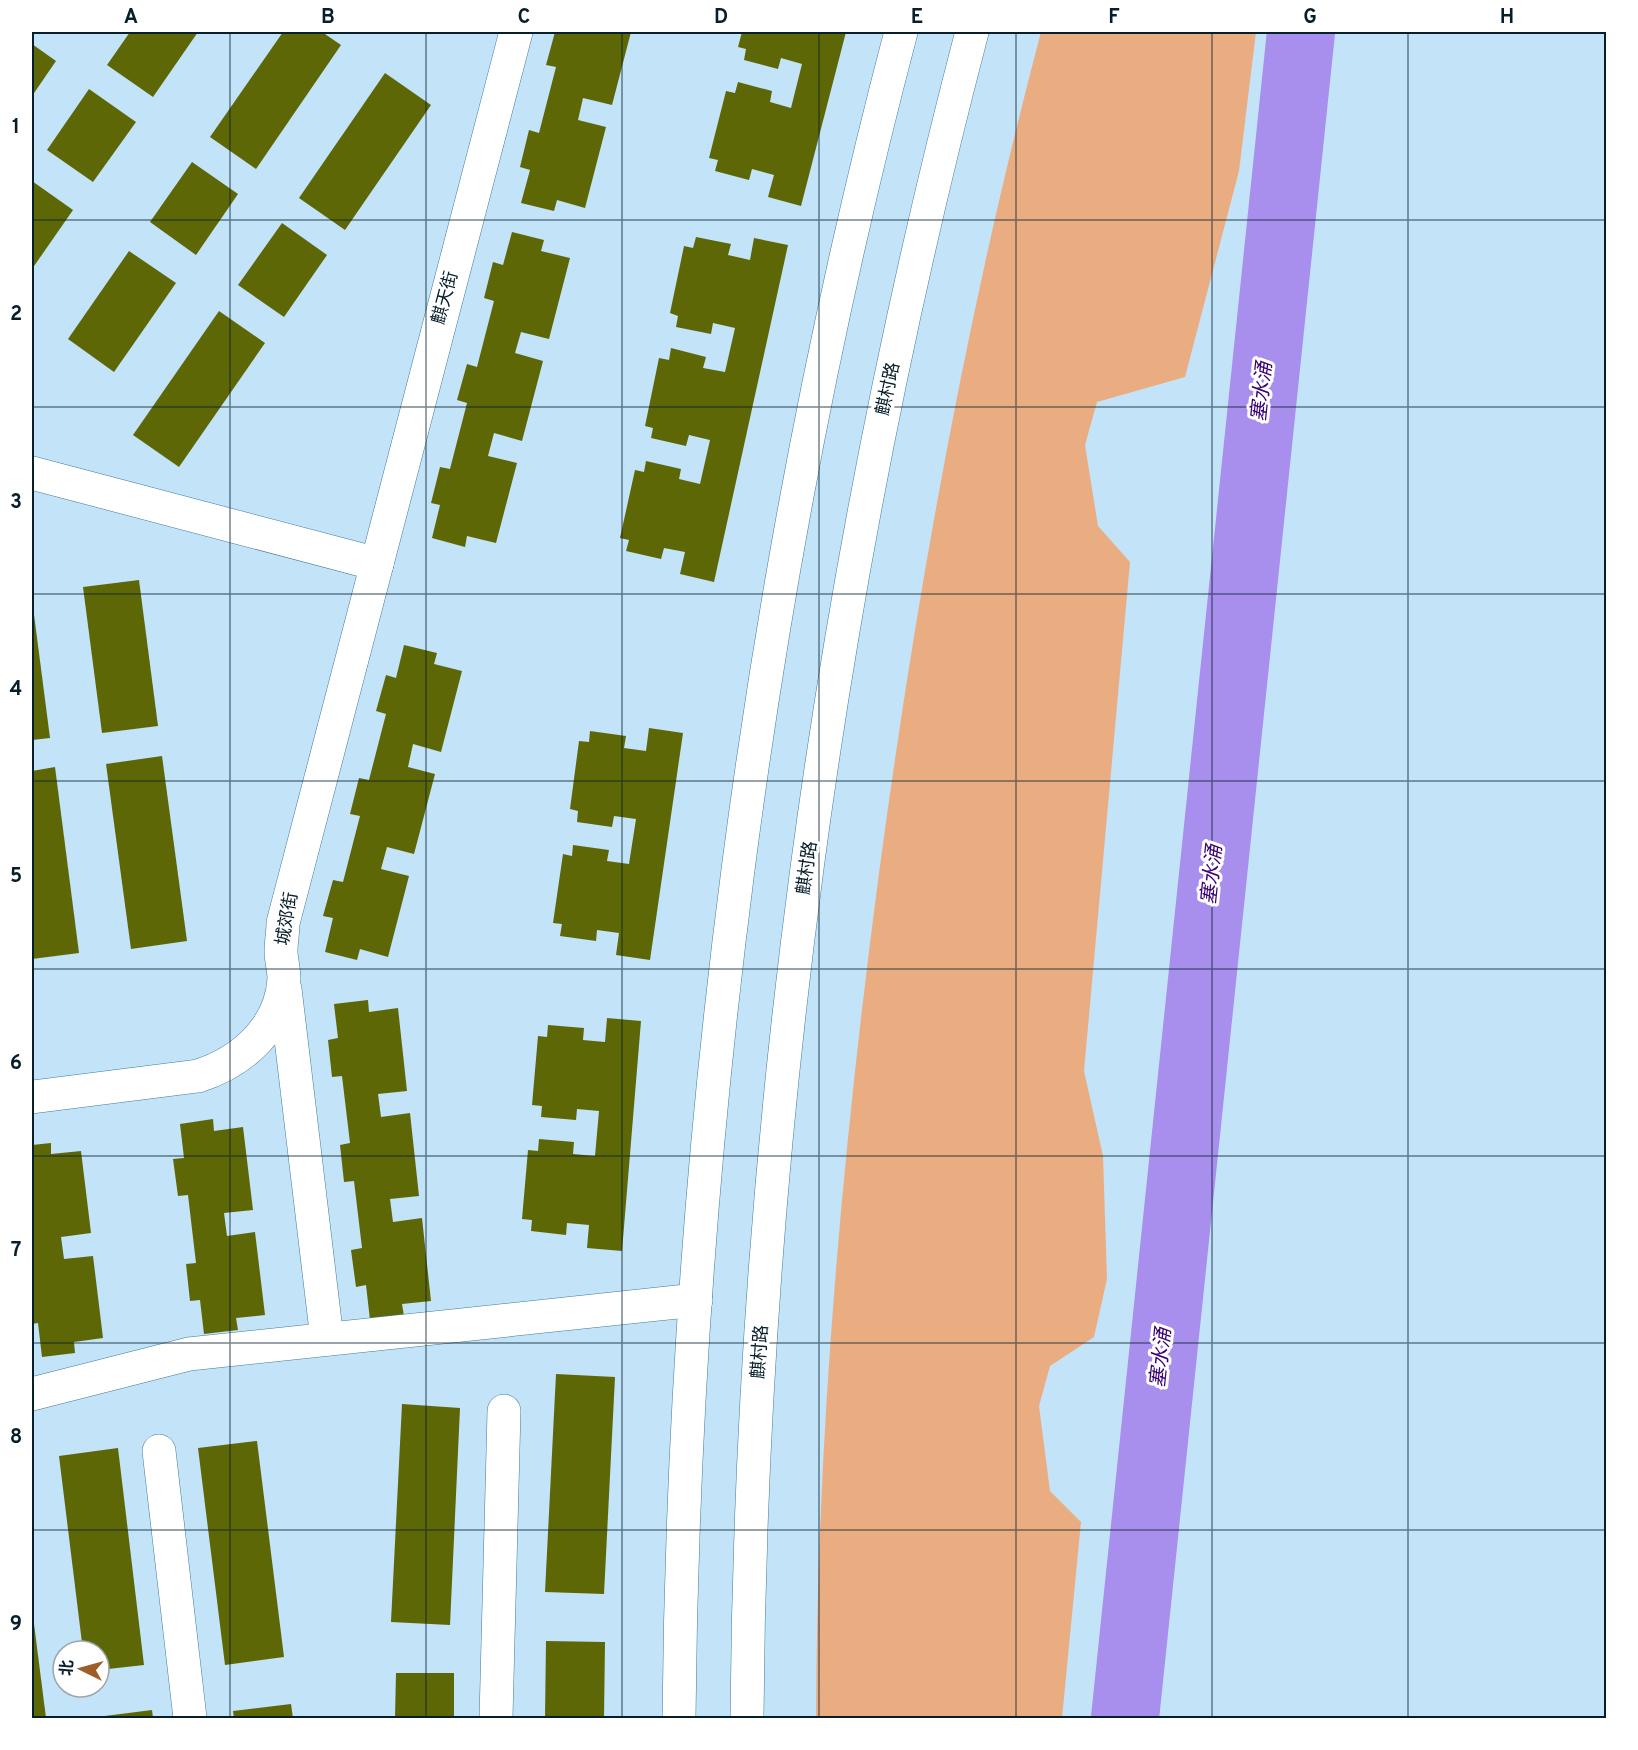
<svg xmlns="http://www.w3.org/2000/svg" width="1638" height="1750" viewBox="0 0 1638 1750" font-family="Overpass,'Noto Sans SC',sans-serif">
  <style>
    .green { fill: #eaad82 }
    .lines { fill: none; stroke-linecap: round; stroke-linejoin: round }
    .river { stroke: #a98fed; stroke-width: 68 }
    .building { fill: #5e6706 }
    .minor-casing { stroke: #437b9a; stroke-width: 34 }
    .minor { stroke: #fff; stroke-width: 33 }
    .grid { fill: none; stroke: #071e2b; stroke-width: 1.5; stroke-opacity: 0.55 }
    .labels { text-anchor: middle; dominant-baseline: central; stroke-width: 6; stroke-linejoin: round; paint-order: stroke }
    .street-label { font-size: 18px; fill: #071e2b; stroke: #fff }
    .water-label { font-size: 20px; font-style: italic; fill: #390074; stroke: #fff }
    .neatline { fill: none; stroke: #071e2b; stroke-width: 2 }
    .grid-label { font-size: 20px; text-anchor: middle; font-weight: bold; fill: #071e2b }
  </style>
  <rect width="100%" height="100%" fill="#c2e3f8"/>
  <path class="green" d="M1041 32H1256L1239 171 1185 377 1097 402 1085 445 1098 526 1130 562 1084 1071 1103 1156 1107 1279 1094 1337 1050 1366 1039 1406 1050 1491 1081 1522 1062 1718H816C817 1436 842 1153 879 873 917 590 968 307 1041 32Z"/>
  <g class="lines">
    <polyline class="river" points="1125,1718 1301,32"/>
  </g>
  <g class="building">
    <polygon points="130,32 198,32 153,97 107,65"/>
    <polygon points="283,32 322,32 341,45 256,169 210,137"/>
    <polygon points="555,32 631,32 612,105 583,98 578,120 606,127 585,208 557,200 554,211 521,203 530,170 520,167 529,130 539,133 556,67 546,65"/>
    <polygon points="742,32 846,32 801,206 768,197 774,175 752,169 749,180 715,171 718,160 709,158 726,91 735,93 738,82 772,91 770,102 791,108 802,64 781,58 778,69 744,60 746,49 738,47"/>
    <polygon points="32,44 56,61 32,96"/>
    <polygon points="385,73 431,105 345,230 299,198"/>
    <polygon points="89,89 136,122 93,182 47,150"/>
    <polygon points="192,162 238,194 196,255 150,222"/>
    <polygon points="32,181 73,210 32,269"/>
    <polygon points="282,223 327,255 284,317 238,285"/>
    <polygon points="512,232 544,240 541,251 570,258 549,339 521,332 515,353 543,361 522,441 494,433 488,456 517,463 496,543 467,536 465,547 432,538 440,505 431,503 440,467 450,469 467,403 457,400 467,364 477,367 494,301 484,298 493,262 503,265"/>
    <polygon points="696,237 731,244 728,255 750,260 754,238 788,245 714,582 680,574 685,552 664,548 661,559 626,551 629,540 620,538 635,470 644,472 646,461 681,469 679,479 700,484 710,440 689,435 686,446 651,438 653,428 645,426 659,358 669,360 671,348 706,357 703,368 725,372 735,328 713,323 711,334 676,327 678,316 670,313 684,246 693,248"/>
    <polygon points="129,251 176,283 114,372 68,339"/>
    <polygon points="219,311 265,343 179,467 133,435"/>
    <polygon points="139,580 158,726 102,733 83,587"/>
    <polygon points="32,599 50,738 32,740"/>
    <polygon points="404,645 437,653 434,664 462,671 441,752 413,744 408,767 435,774 414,854 387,847 381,869 409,876 388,957 360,949 357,960 325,952 333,918 323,916 333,880 343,882 360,816 350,814 359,778 369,780 386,714 376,711 386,675 396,678"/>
    <polygon points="649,728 683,733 650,960 616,955 619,933 597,930 596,941 560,936 562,924 553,923 563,854 572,856 573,845 609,850 607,861 629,864 636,819 614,816 612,827 577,822 578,811 570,809 579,741 589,742 590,731 626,736 624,748 646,751"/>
    <polygon points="162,756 187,941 131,949 106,764"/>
    <polygon points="55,767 79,953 32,959 32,771"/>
    <polygon points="368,1000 369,1012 398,1008 407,1091 378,1094 381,1117 410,1113 419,1196 390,1199 393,1222 422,1218 431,1301 402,1304 404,1316 370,1320 366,1285 356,1287 351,1250 362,1248 354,1181 344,1182 340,1145 350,1143 342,1076 332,1077 328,1040 338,1038 334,1004"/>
    <polygon points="607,1018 641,1021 622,1251 587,1248 589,1225 567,1223 566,1235 531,1231 532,1220 522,1219 528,1150 538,1151 539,1139 574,1142 573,1154 595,1156 599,1111 577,1109 576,1120 541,1117 542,1106 532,1105 538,1036 547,1037 548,1025 584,1028 583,1040 605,1042"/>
    <polygon points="213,1119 214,1131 243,1127 253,1210 224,1213 227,1236 255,1232 265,1315 236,1318 238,1330 204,1334 200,1300 190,1301 186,1264 196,1263 188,1195 178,1196 173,1159 184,1158 180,1124"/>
    <polygon points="51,1143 51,1154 81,1151 91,1233 61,1237 64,1259 93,1256 103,1338 74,1342 75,1353 42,1357 38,1323 32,1324 32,1286 34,1286 32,1145"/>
    <polygon points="556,1374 615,1377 604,1594 545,1592"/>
    <polygon points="402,1404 460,1408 450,1625 391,1622"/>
    <polygon points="257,1441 284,1657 225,1665 198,1448"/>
    <polygon points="118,1448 144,1665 99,1670 99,1651 83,1651 59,1456"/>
    <polygon points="32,1616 33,1616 46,1718 32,1718"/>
    <polygon points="546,1641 605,1642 604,1718 545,1718"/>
    <polygon points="396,1673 454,1673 454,1718 395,1718"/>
    <polygon points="291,1704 293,1718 234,1718 233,1711"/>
    <polygon points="152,1710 153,1718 97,1718 97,1717"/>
  </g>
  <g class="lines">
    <defs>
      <g id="minor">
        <polyline points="32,473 377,564"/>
        <polyline points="285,989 327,1339"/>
        <path d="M32 1097 198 1076C242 1062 281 1028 284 979 284 969 281 960 281 951 281 942 283 933 283 923L516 32"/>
        <polyline points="32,1394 189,1354 696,1300"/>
        <polyline points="159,1451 190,1718"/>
        <polyline points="496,1718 504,1411"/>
        <path d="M679 1718C684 1157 758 574 901 32"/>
        <path d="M747 1718C751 1151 828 581 972 32"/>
      </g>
    </defs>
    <use href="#minor" class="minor-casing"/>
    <use href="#minor" class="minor"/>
  </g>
  <path class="grid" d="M230 32V1718M426 32V1718M622 32V1718M819 32V1718M1016 32V1718M1212 32V1718M1408 32V1718M32 220H1606M32 407H1606M32 594H1606M32 781H1606M32 969H1606M32 1156H1606M32 1343H1606M32 1530H1606"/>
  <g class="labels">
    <g class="street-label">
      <text transform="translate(446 298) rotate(-75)">麒天街</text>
      <text transform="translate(889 389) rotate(-78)">麒村路</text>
      <text transform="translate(808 868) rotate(-82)">麒村路</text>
      <text transform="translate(288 919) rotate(-80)">城郊街</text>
      <text transform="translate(761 1352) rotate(-86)">麒村路</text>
    </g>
    <g class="water-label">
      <text transform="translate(1263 392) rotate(-84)">塞水涌</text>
      <text transform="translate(1213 875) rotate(-84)">塞水涌</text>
      <text transform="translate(1162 1358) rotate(-84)">塞水涌</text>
    </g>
  </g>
  <rect width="1638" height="1750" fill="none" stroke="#ffffff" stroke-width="66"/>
  <g transform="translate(81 1669) rotate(275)"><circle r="28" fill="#ffffff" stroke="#9ca5aa" stroke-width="1.5"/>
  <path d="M0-4.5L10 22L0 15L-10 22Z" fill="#9f5d2a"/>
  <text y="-9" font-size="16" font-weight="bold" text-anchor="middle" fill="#071e2b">北</text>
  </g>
  <rect x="33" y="33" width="1572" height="1684" class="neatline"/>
  <g class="grid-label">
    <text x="131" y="23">A</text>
    <text x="328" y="23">B</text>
    <text x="524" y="23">C</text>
    <text x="721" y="23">D</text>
    <text x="917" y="23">E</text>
    <text x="1114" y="23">F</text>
    <text x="1310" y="23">G</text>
    <text x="1507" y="23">H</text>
    <text x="16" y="133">1</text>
    <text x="16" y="320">2</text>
    <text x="16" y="508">3</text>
    <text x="16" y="695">4</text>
    <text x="16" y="882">5</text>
    <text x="16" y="1069">6</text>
    <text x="16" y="1256">7</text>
    <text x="16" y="1443">8</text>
    <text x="16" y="1630">9</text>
  </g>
</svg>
